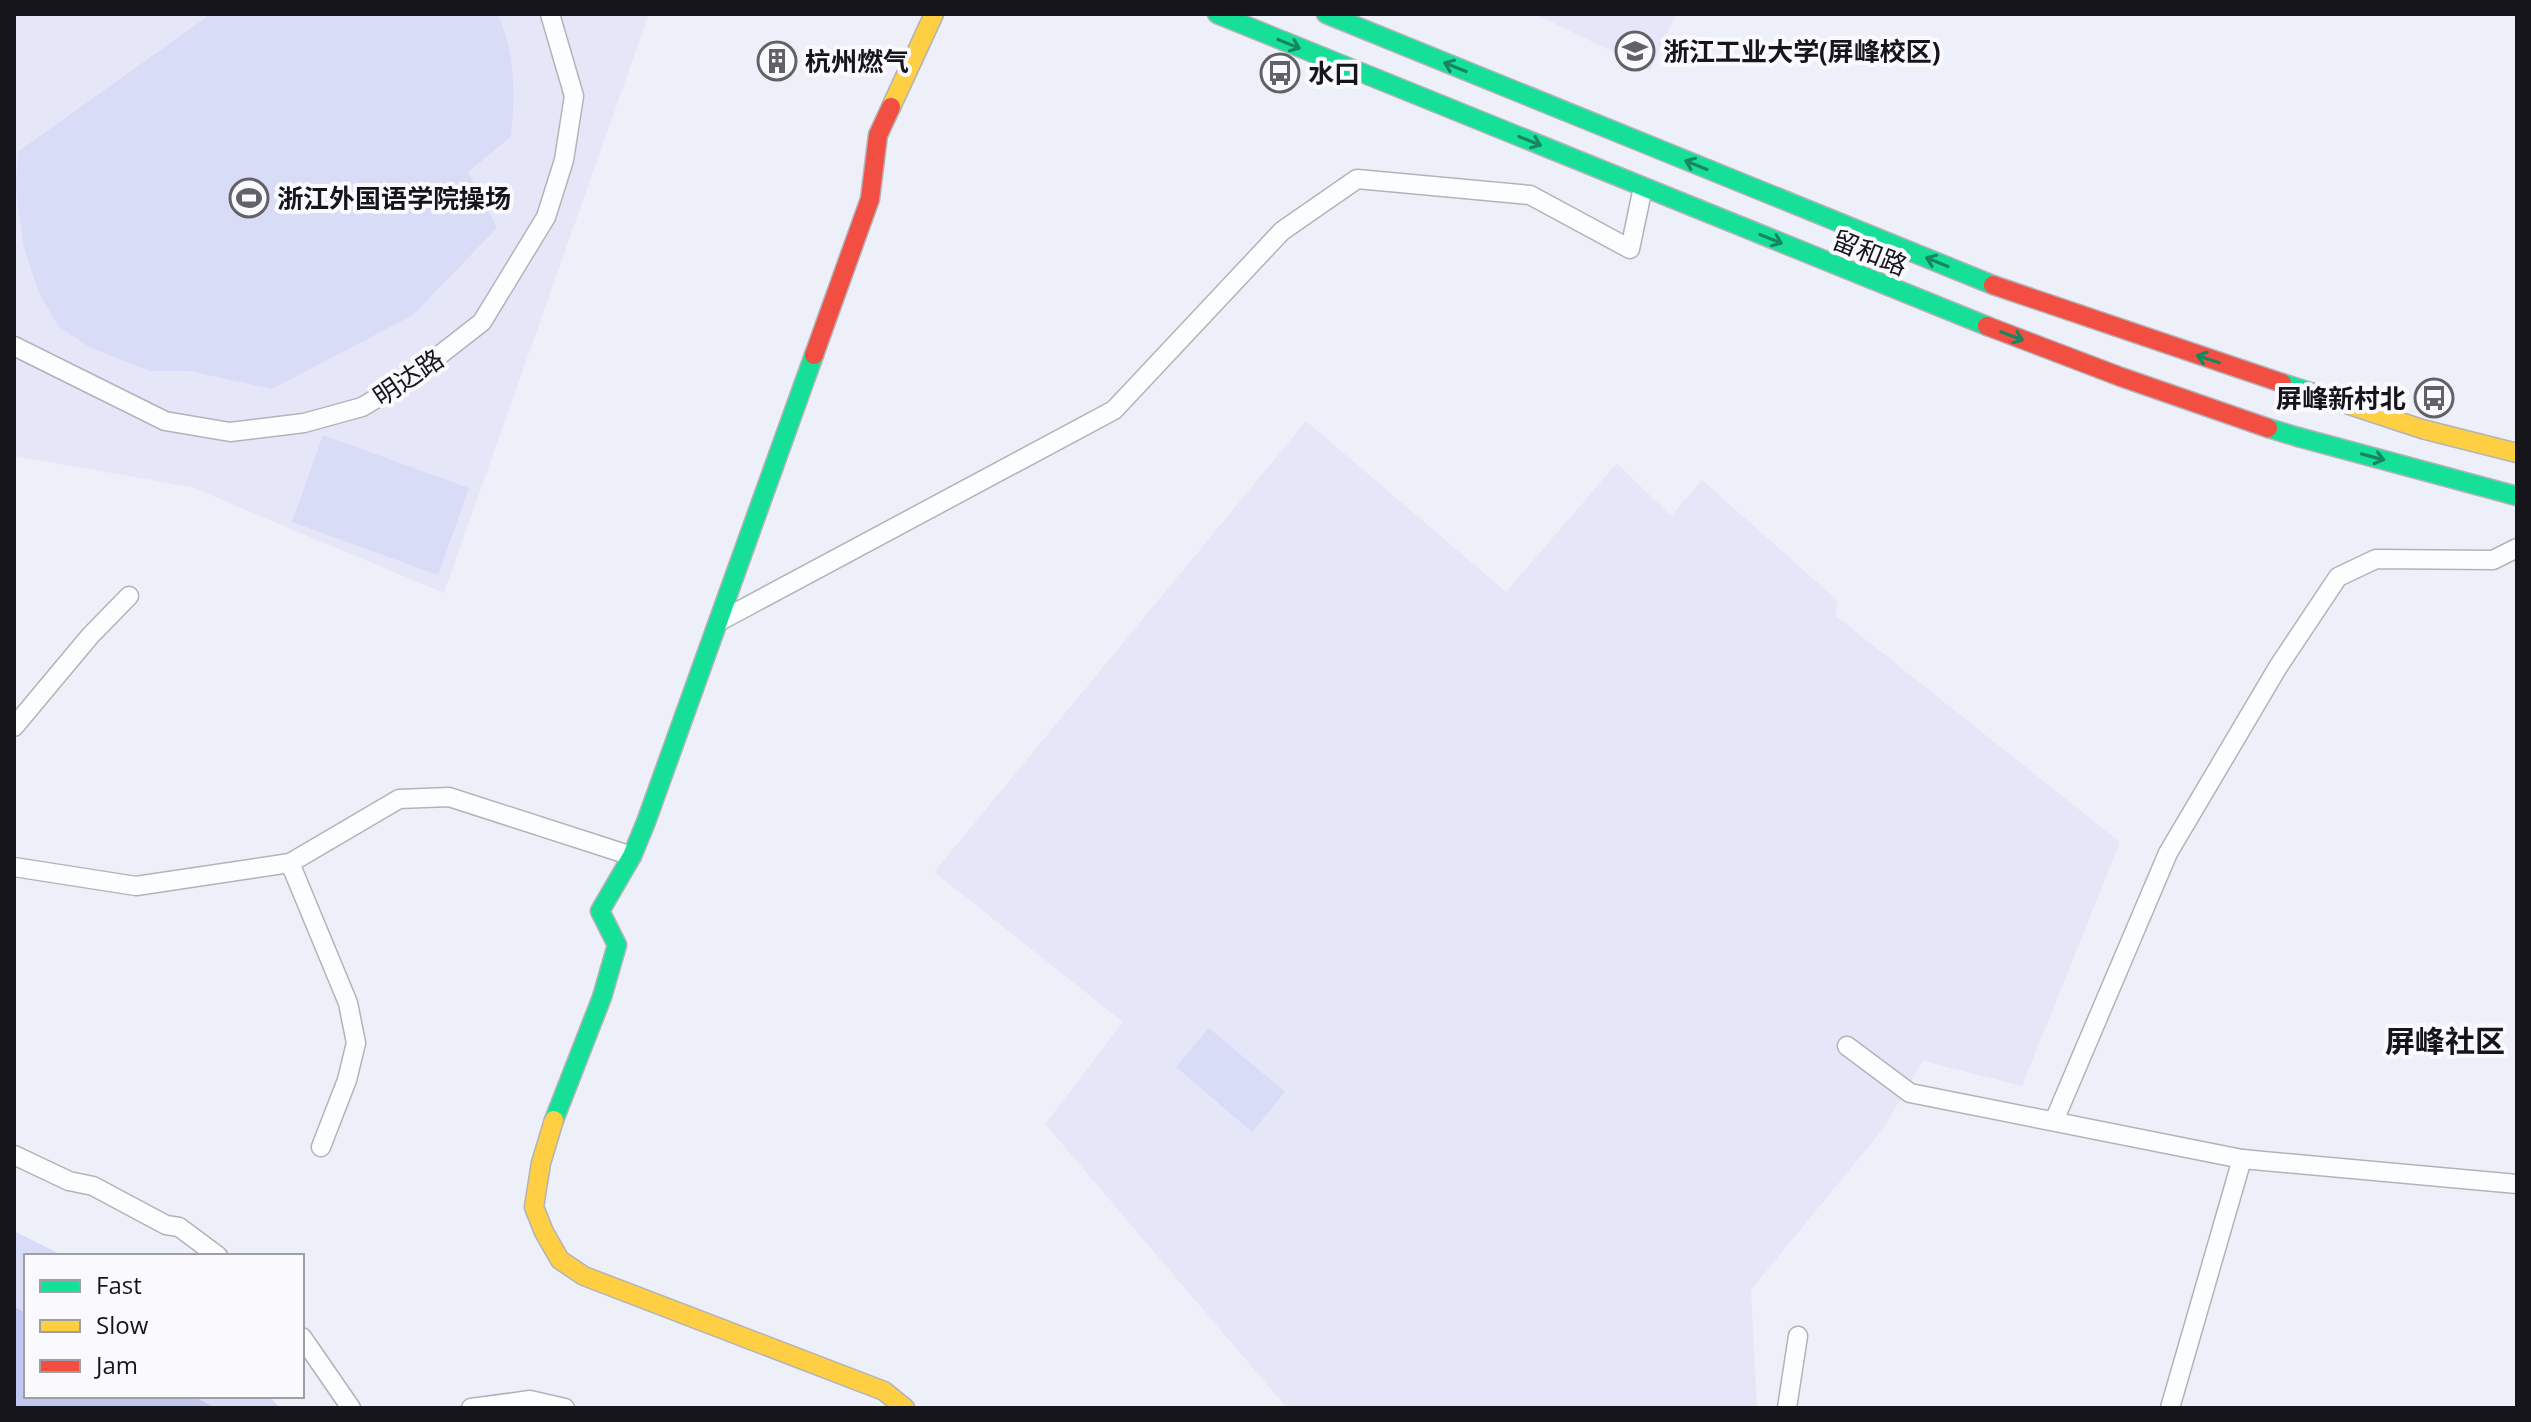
<svg xmlns="http://www.w3.org/2000/svg" width="2531" height="1422" viewBox="0 0 2531 1422" font-family="'Open Sans','Noto Sans SC',sans-serif">
  <style>
    .built { fill: #e5e7f8 }
    .green { fill: #d9dcf6 }
    .forest { fill: #c2c7f2 }
    .lines { fill: none; stroke-linecap: round; stroke-linejoin: round }
    .street-casing { stroke: #b2b3ba; stroke-width: 21 }
    .fast-casing { stroke: #b2b3ba; stroke-width: 21 }
    .slow-casing { stroke: #b2b3ba; stroke-width: 21 }
    .jam-casing { stroke: #b2b3ba; stroke-width: 21 }
    .street { stroke: #fcfdfe; stroke-width: 18 }
    .fast { stroke: #16e098; stroke-width: 18 }
    .slow { stroke: #ffcf43; stroke-width: 18 }
    .jam { stroke: #f24e42; stroke-width: 18 }
    .oneway { stroke: #168560 }
    .labels { text-anchor: middle; dominant-baseline: central; stroke-width: 8; stroke-linejoin: round; paint-order: stroke }
    .poi-label { font-size: 26px; font-weight: bold; fill: #15151b; stroke: #fafafe; text-anchor: start }
    .street-label { font-size: 26px; fill: #15151b; stroke: #fafafe }
    .quarter-label { font-size: 30px; font-weight: bold; fill: #15151b; stroke: #fafafe }
  </style>
  <rect width="100%" height="100%" fill="#eef0f9"/>
  <g class="built">
    <polygon points="14,14 649,14 444,593 191,487 14,456"/>
    <polygon points="1535,14 1676,14 1650,70"/>
    <polygon points="1306,421 1506,592 1617,463 1671,516 1702,480 1837,600 1836,616 2120,842 2022,1086 1923,1061 1883,1129 1751,1290 1757,1408 1287,1408 1045,1124 1123,1022 934,872"/>
  </g>
  <g class="green">
    <path d="M211 14H497C516 52 515 96 511 137L468 172 497 228 413 315 272 389 190 371H150L91 348 58 326 38 291 24 248 15 185 19 151Z"/>
    <polygon points="323,435 469,488 438,575 292,522"/>
    <polygon points="1209,1028 1285,1092 1252,1132 1176,1067"/>
    <polygon points="14,1231 64,1256 26,1256 26,1396 269,1396 280,1408 14,1408"/>
  </g>
  <polygon class="forest" points="14,1307 26,1313 26,1396 193,1396 215,1408 14,1408"/>
  <g class="lines">
    <defs>
      <g id="street">
        <polyline points="14,346 165,421 230,432 304,423 362,407 409,379 482,322 546,217 564,160 574,96 550,14"/>
        <polyline points="720,621 1114,410 1282,231 1357,179 1530,195 1630,249 1643,187"/>
        <polyline points="14,727 90,636 129,596"/>
        <polyline points="290,863 348,1003 356,1043 347,1080 321,1147"/>
        <polyline points="14,867 136,886 290,863 399,799 449,797 632,856"/>
        <polyline points="1847,1046 1910,1093 2242,1159 2517,1184"/>
        <polyline points="2054,1121 2168,853 2278,667 2338,577 2376,559 2493,560 2517,548"/>
        <polyline points="14,1155 69,1181 93,1186 166,1225 179,1227 218,1256"/>
        <polyline points="302,1337 351,1408"/>
        <polyline points="471,1408 530,1400 565,1408"/>
        <polyline points="1787,1408 1798,1336"/>
        <polyline points="2170,1408 2242,1159"/>
      </g>
      <g id="fast">
        <polyline points="1217,14 1987,326"/>
        <polyline points="1326,14 1993,285"/>
        <polyline points="2282,383 2313,393"/>
        <polyline points="2268,428 2298,437"/>
        <polyline points="2298,437 2517,496"/>
        <polyline points="554,1120 602,997 617,945 600,911 632,856 646,822 814,355"/>
      </g>
      <g id="slow">
        <polyline points="891,107 934,14"/>
        <polyline points="2313,393 2422,429 2517,453"/>
        <polyline points="554,1120 541,1163 534,1207 544,1232 560,1260 584,1276 884,1391 905,1408"/>
      </g>
      <g id="jam">
        <polyline points="1993,285 2282,383"/>
        <polyline points="1987,326 2121,377 2268,428"/>
        <polyline points="814,355 870,199 878,135 891,107"/>
      </g>
    </defs>
    <use href="#street" class="street-casing"/>
    <use href="#fast" class="fast-casing"/>
    <use href="#slow" class="slow-casing"/>
    <use href="#jam" class="jam-casing"/>
    <use href="#street" class="street"/>
    <use href="#fast" class="fast"/>
    <use href="#slow" class="slow"/>
    <use href="#jam" class="jam"/>
  </g>
  <defs><path id="oneway-shaft" d="M-6 0H5M1.5-3L5.5 0L1.5 3" fill="none" stroke-width="1.6" stroke-linecap="round" stroke-linejoin="round" transform="scale(2)"/></defs>
  <g class="oneway">
    <use href="#oneway-shaft" transform="translate(1289 44) rotate(22)"/>
    <use href="#oneway-shaft" transform="translate(1455 67) rotate(-158)"/>
    <use href="#oneway-shaft" transform="translate(1530 141) rotate(22)"/>
    <use href="#oneway-shaft" transform="translate(1696 165) rotate(-158)"/>
    <use href="#oneway-shaft" transform="translate(1771 239) rotate(22)"/>
    <use href="#oneway-shaft" transform="translate(1937 262) rotate(-158)"/>
    <use href="#oneway-shaft" transform="translate(2012 336) rotate(21)"/>
    <use href="#oneway-shaft" transform="translate(2208 359) rotate(-162)"/>
    <use href="#oneway-shaft" transform="translate(2373 457) rotate(15)"/>
  </g>
  <defs>
    <symbol id="university-ring" viewBox="-11 -11 22 22"><circle r="9.5" fill="#fafafe" stroke="#616269" stroke-width="1.5"/><path d="M0-5L7-2L0 1L-7-2ZM-4 1L0 2.5L4 1V4Q0 6-4 4Z" fill="#616269"/></symbol>
    <symbol id="building-ring" viewBox="-11 -11 22 22"><circle r="9.5" fill="#fafafe" stroke="#616269" stroke-width="1.5"/><path d="M-4-6H4V6H1V3H-1V6H-4ZM-2.5-4.3h1.7v1.8h-1.7ZM.8-4.3h1.7v1.8H.8ZM-2.5-1h1.7V.8h-1.7ZM.8-1h1.7V.8H.8Z" fill="#616269"/></symbol>
    <symbol id="bus-ring" viewBox="-11 -11 22 22"><circle r="9.5" fill="#fafafe" stroke="#616269" stroke-width="1.5"/><path d="M-5-6H5V4H4V6H2V4H-2V6H-4V4H-5ZM-3.5-4V0h7V-4ZM-3.5 1.2v1.5H-2V1.2ZM2 1.2v1.5H3.5V1.2Z" fill="#616269"/></symbol>
    <symbol id="stadium-ring" viewBox="-11 -11 22 22"><circle r="9.5" fill="#fafafe" stroke="#616269" stroke-width="1.5"/><path d="M0-5a6.5 5 0 1 0 0 10a6.5 5 0 1 0 0-10ZM-3.5-1.8h7v3.6h-7Z" fill="#616269"/></symbol>
  </defs>
  <g fill-rule="evenodd">
    <use href="#university-ring" x="1613" y="29" width="44" height="44"/>
    <use href="#building-ring" x="755" y="39" width="44" height="44"/>
    <use href="#bus-ring" x="1258" y="51" width="44" height="44"/>
    <use href="#stadium-ring" x="227" y="176" width="44" height="44"/>
    <use href="#bus-ring" x="2412" y="376" width="44" height="44"/>
  </g>
  <g class="labels">
    <g class="poi-label">
      <text x="1663" y="51">浙江工业大学(屏峰校区)</text>
      <text x="805" y="61">杭州燃气</text>
      <text x="1308" y="73">水口</text>
      <text x="277" y="198">浙江外国语学院操场</text>
      <text x="2406" y="398" text-anchor="end">屏峰新村北</text>
    </g>
    <g class="street-label">
      <text transform="translate(1870 252) rotate(22)">留和路</text>
      <text transform="translate(408 377) rotate(-34)">明达路</text>
    </g>
    <g class="quarter-label">
      <text x="2445" y="1040">屏峰社区</text>
    </g>
  </g>
  <rect width="2531" height="1422" fill="none" stroke="#15151b" stroke-width="32"/>
  <rect x="24" y="1254" width="280" height="144" fill="#fafafe" stroke="#9e9ea3" stroke-width="2"/>
  <rect x="40" y="1280" width="40" height="12" fill="#16e098" stroke="#9e9ea3" stroke-width="2"/>
  <text x="96" y="1294" font-size="24" fill="#15151b">Fast</text>
  <rect x="40" y="1320" width="40" height="12" fill="#ffcf43" stroke="#9e9ea3" stroke-width="2"/>
  <text x="96" y="1334" font-size="24" fill="#15151b">Slow</text>
  <rect x="40" y="1360" width="40" height="12" fill="#f24e42" stroke="#9e9ea3" stroke-width="2"/>
  <text x="96" y="1374" font-size="24" fill="#15151b">Jam</text>
</svg>
